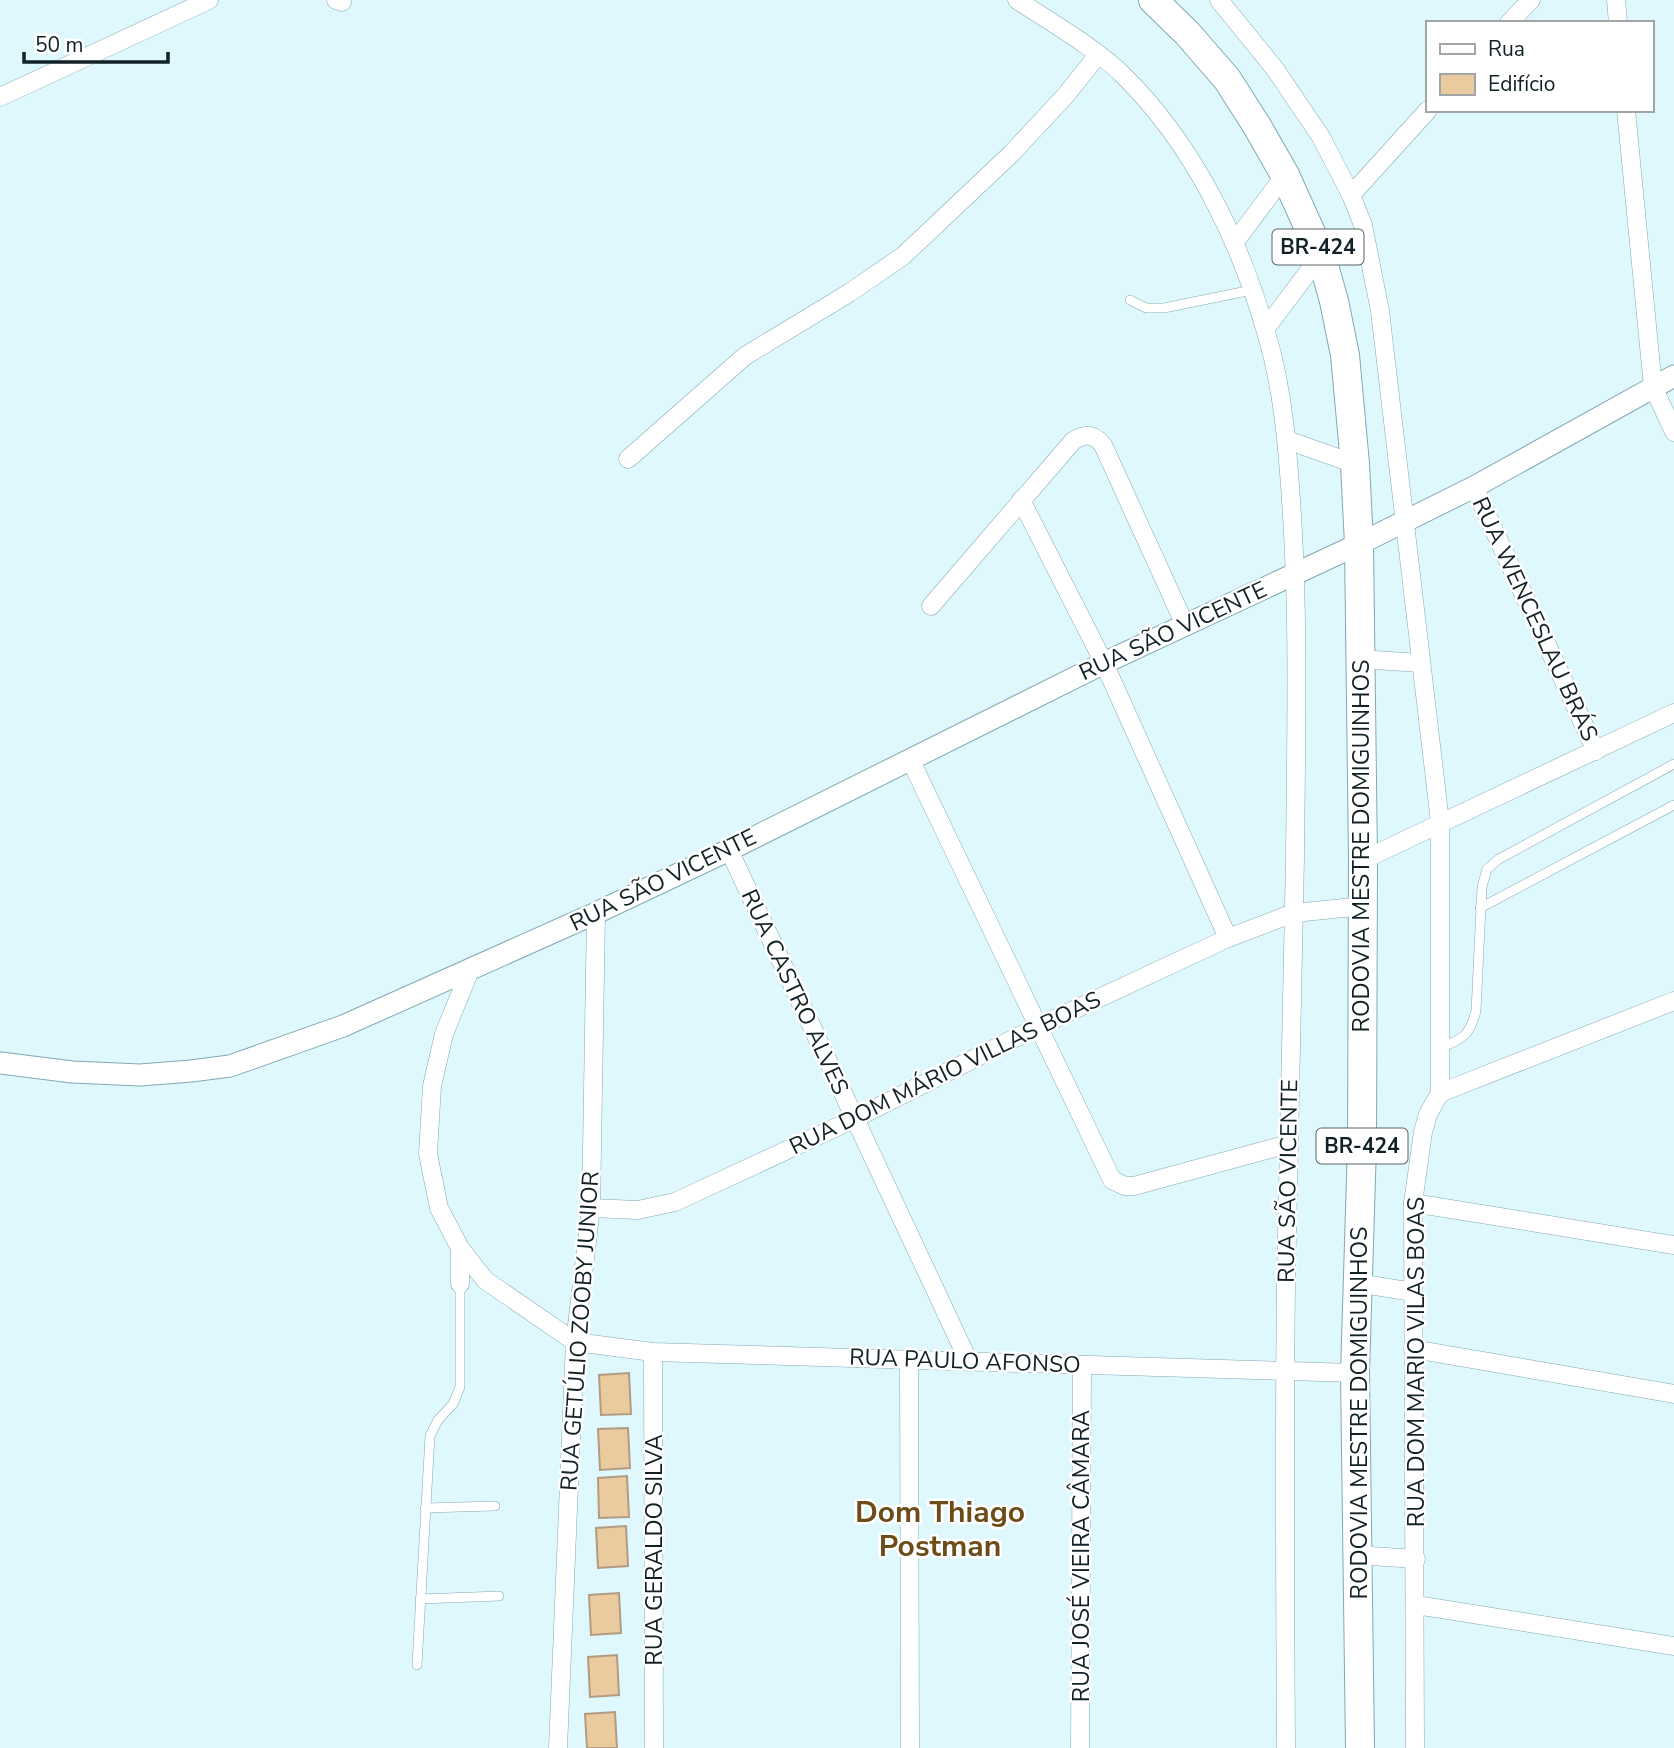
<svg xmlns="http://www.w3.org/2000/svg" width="1674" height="1748" viewBox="0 0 1674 1748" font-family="'Nunito Sans',sans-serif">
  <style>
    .building { fill: #eaca9f; stroke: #b19c81; stroke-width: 2 }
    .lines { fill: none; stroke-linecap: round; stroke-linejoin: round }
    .service-casing { stroke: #81a9b3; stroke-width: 10 }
    .minor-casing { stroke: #81a9b3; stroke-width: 19 }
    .tertiary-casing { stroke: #81a9b3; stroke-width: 23 }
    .primary-casing { stroke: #81a9b3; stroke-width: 30 }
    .service { stroke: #fff; stroke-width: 9 }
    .minor { stroke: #fff; stroke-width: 18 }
    .tertiary { stroke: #fff; stroke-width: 21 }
    .primary { stroke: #fff; stroke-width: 28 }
    .labels { text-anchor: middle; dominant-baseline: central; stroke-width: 5; stroke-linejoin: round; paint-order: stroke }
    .shield { fill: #fff; stroke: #586466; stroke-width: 2 }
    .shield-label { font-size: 21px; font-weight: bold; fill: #112125 }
    .street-label { font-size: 23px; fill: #112125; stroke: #fff }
    .district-label { font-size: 30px; font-weight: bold; fill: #6d4c18; stroke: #fff }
  </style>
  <rect width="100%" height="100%" fill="#dff8fe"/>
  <g class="building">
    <polygon points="629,1373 631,1414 601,1415 599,1375"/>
    <polygon points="628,1428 630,1468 600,1470 598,1429"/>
    <polygon points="627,1476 629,1517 599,1518 598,1478"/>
    <polygon points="626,1526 628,1566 598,1568 596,1528"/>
    <polygon points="619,1593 621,1633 591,1635 589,1595"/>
    <polygon points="617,1655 619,1695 590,1697 588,1657"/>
    <polygon points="615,1712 617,1748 587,1748 585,1714"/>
  </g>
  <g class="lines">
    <defs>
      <g id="service">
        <polyline points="1130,300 1146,308 1164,308 1252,290"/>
        <polyline points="1480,908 1674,805"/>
        <path d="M1442 1047C1464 1039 1470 1034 1476 1011L1482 887 1487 869 1499 859 1674 764"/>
        <polyline points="425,1508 495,1506"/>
        <polyline points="420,1599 499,1596"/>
        <polyline points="417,1665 430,1436 438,1420 453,1404 460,1387 460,1284"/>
      </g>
      <g id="minor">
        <polyline points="336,0 342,2"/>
        <path d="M1017 0C1049 21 1097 49 1123 75 1193 144 1239 238 1266 332 1284 392 1288 453 1292 515 1299 629 1296 743 1295 858 1293 1000 1288 1142 1286 1284 1284 1439 1285 1593 1286 1748"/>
        <polyline points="1219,0 1275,69 1321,137 1351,195 1363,225 1380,311 1440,822 1440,1093 1428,1114 1423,1132 1413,1203 1415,1748"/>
        <polyline points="1616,0 1618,23"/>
        <polyline points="1509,23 1531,0"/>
        <polyline points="0,97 209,0"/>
        <polyline points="1626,110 1653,387 1674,432"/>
        <polyline points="1351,195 1428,110"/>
        <polyline points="1234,243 1285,175"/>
        <polyline points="1266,328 1321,255"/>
        <polyline points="1287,440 1355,464"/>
        <polyline points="628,459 745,356 849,293 903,256 1011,154 1065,96 1098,55"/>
        <polyline points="1474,487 1596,751"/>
        <polyline points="1021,500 1104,663 1228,938"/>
        <path d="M931 606 1073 441C1085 433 1094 434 1103 445L1185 625"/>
        <polyline points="1360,659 1420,663"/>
        <polyline points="910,759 1112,1180 1125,1186 1134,1186 1288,1144"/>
        <polyline points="729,850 969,1362"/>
        <polyline points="1363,860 1674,713"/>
        <polyline points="470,970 444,1034 432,1086 428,1154 439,1208 460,1248 485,1280 575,1342 653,1352 1355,1373"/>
        <polyline points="1440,1093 1674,1001"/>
        <polyline points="1413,1203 1674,1245"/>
        <polyline points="591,1208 638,1210 675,1202 854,1119 1037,1027 1228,938 1294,913 1364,906"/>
        <polyline points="460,1248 460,1284"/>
        <polyline points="1357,1283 1413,1292"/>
        <polyline points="1413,1349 1674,1394"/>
        <polyline points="653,1352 654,1748"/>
        <polyline points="909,1360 910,1748"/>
        <polyline points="1356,1555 1416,1559"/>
        <polyline points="1416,1605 1674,1646"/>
        <polyline points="558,1748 575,1342 591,1208 596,913"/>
        <polyline points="1080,1748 1082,1365"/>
      </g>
      <polyline id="tertiary" points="0,1063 72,1072 140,1075 191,1071 230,1066 343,1026 596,913 729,850 1104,663 1359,544 1474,487 1674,376"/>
      <polyline id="primary" points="1153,0 1187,33 1227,79 1257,126 1285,175 1321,255 1334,301 1345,355 1355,464 1359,544 1363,860 1362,1145 1355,1373 1360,1748"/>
    </defs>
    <use href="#service" class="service-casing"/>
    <use href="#minor" class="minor-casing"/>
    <use href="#tertiary" class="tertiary-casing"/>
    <use href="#primary" class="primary-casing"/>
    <use href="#service" class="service"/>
    <use href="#minor" class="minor"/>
    <use href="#tertiary" class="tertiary"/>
    <use href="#primary" class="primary"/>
  </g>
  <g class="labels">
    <g class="shield">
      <rect x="1272.5" y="229.5" width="91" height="35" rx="5"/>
      <rect x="1316.5" y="1128.5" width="91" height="35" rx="5"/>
    </g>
    <g class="shield-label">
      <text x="1318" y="247">BR-424</text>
      <text x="1362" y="1146">BR-424</text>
    </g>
    <g class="street-label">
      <text transform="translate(1535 619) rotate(65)">RUA WENCESLAU BRÁS</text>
      <text transform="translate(1173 631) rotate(-25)">RUA SÃO VICENTE</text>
      <text transform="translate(1361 846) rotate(-90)">RODOVIA MESTRE DOMIGUINHOS</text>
      <text transform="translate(663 880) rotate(-26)">RUA SÃO VICENTE</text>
      <text transform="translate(795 992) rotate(65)">RUA CASTRO ALVES</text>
      <text transform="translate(945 1073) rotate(-26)">RUA DOM MÁRIO VILLAS BOAS</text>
      <text transform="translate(1288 1181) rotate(-89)">RUA SÃO VICENTE</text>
      <text transform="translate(580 1331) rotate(-86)">RUA GETÚLIO ZOOBY JUNIOR</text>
      <text transform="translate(965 1361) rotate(2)">RUA PAULO AFONSO</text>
      <text transform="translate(1416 1362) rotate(-90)">RUA DOM MARIO VILAS BOAS</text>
      <text transform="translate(1359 1413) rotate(-90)">RODOVIA MESTRE DOMIGUINHOS</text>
      <text transform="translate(654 1550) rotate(-90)">RUA GERALDO SILVA</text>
      <text transform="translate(1081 1556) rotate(-90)">RUA JOSÉ VIEIRA CÂMARA</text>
    </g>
    <g class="district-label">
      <text x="940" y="1512">Dom Thiago<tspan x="940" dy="34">Postman</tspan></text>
    </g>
  </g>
  <rect x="1426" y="21" width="228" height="91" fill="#ffffff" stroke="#a0a6a8" stroke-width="2"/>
  <rect x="1440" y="44" width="35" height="10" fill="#ffffff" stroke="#a0a6a8" stroke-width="2"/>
  <text x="1488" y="56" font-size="21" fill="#112125">Rua</text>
  <rect x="1440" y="74" width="35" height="21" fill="#eaca9f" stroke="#a0a6a8" stroke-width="2"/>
  <text x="1488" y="91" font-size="21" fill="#112125">Edifício</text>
  <path d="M24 52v10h144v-10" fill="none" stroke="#112125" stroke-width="3.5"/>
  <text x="35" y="52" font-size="21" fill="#112125" stroke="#ffffff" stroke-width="5" paint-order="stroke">50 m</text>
</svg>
